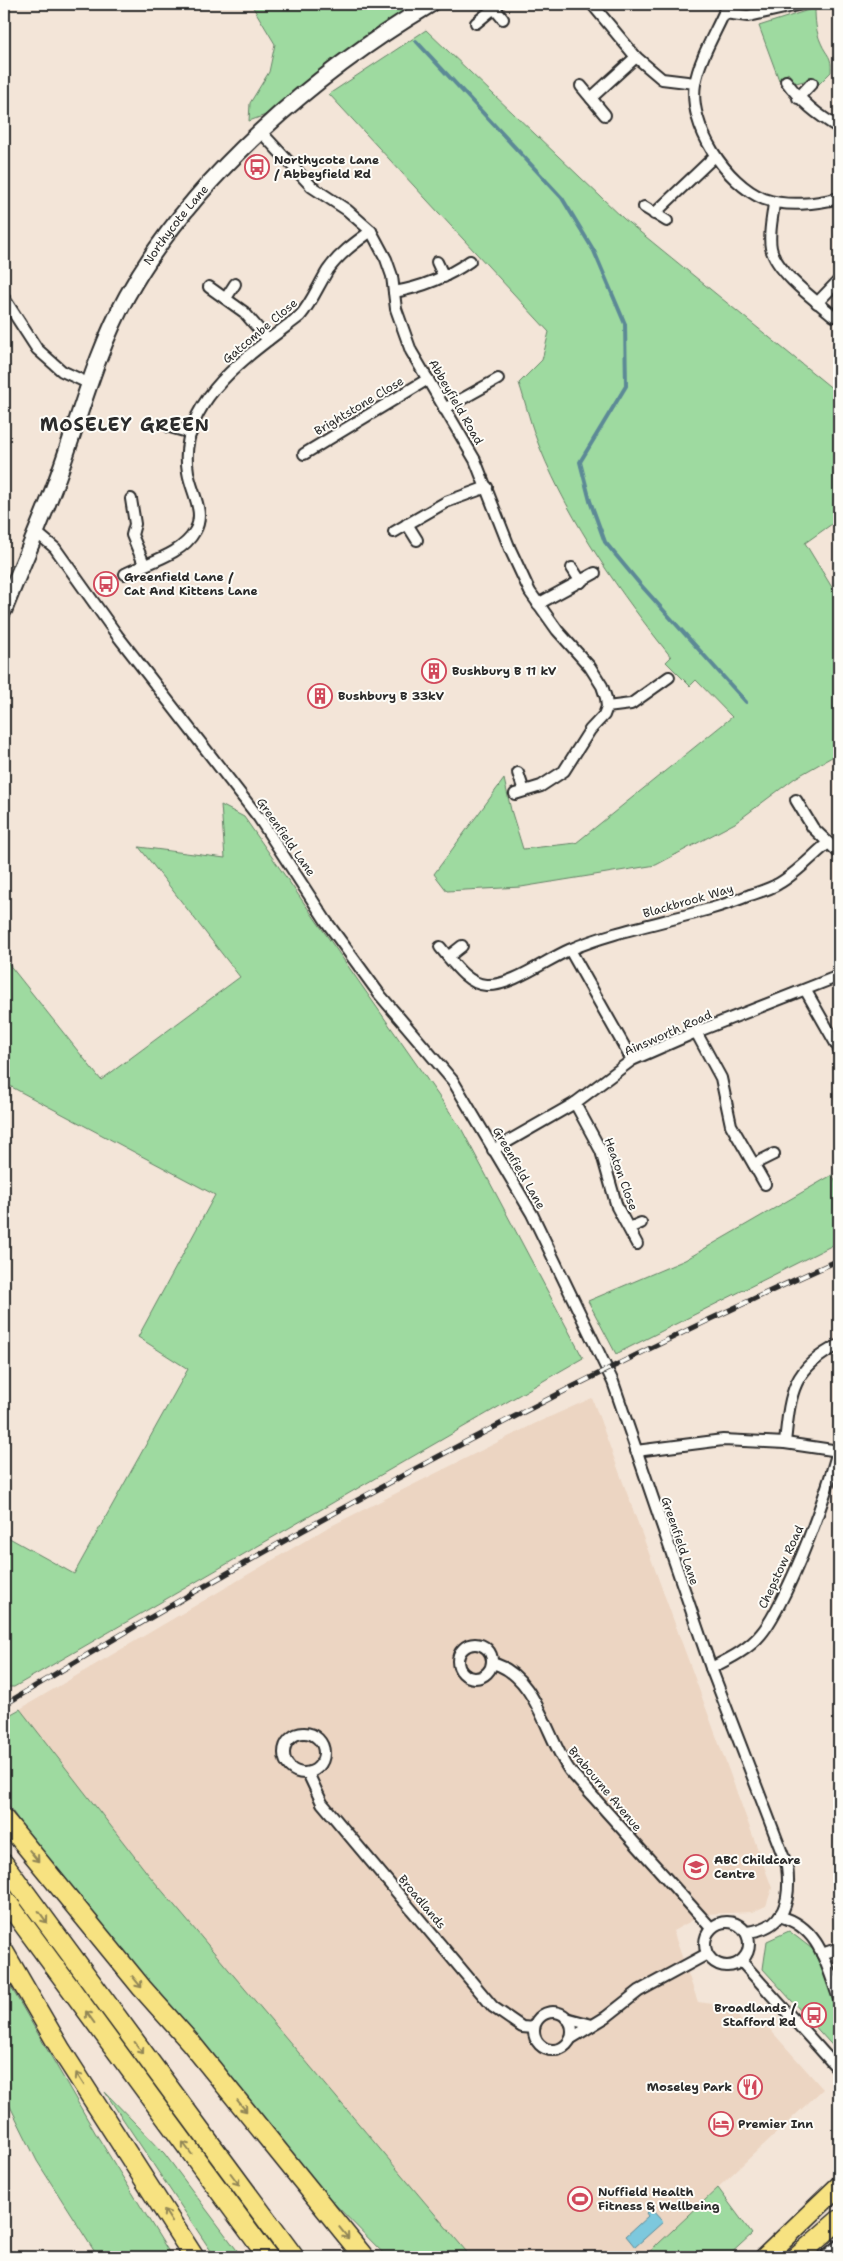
<svg xmlns="http://www.w3.org/2000/svg" width="843" height="2261" viewBox="0 0 843 2261" font-family="'Shantell Sans',sans-serif">
  <style>
    .built { fill: #ecd5c2 }
    .green { fill: #9edaa0; stroke: #648266 }
    .water { fill: #7dc8dd; stroke: #5c8996 }
    .lines { fill: none; stroke-linecap: round; stroke-linejoin: round }
    .stream { stroke: #5c8996; stroke-width: 4 }
    .street-casing { stroke: #2b2b2b; stroke-width: 14 }
    .secondary-casing { stroke: #2b2b2b; stroke-width: 19 }
    .highway-casing { stroke: #2b2b2b; stroke-width: 22 }
    .street { stroke: #fdfcf7; stroke-width: 10 }
    .secondary { stroke: #fdfcf7; stroke-width: 15 }
    .highway { stroke: #f7e281; stroke-width: 19 }
    .rail-casing { stroke: #2b2b2b; stroke-width: 5.5 }
    .rail { stroke: #fdfcf7; stroke-width: 4; stroke-dasharray: 11; stroke-linecap: butt }
    .oneway { stroke: #918656 }
    .labels { text-anchor: middle; dominant-baseline: central; stroke-width: 4; stroke-linejoin: round; paint-order: stroke }
    .poi-label { font-size: 12px; font-weight: bold; fill: #2b2b2b; stroke: #fdfcf7; text-anchor: start }
    .street-label { font-size: 12px; fill: #2b2b2b; stroke: #fdfcf7 }
    .district-label { font-size: 18px; font-weight: bold; letter-spacing: 1px; fill: #2b2b2b; stroke: #fdfcf7 }
  </style>
  <rect width="100%" height="100%" fill="#f3e5d8"/>
  <filter id="ink" filterUnits="userSpaceOnUse"><feTurbulence type="fractalNoise" baseFrequency=".02" numOctaves="2"/><feDisplacementMap in="SourceGraphic" scale="10" xChannelSelector="R" yChannelSelector="G"/><feConvolveMatrix kernelMatrix="1 2 1 2 8 2 1 2 1" color-interpolation-filters="sRGB"/></filter>
  <g filter="url(#ink)">
    <polygon class="built" points="592,1398 772,1888 766,1906 752,1912 704,1914 673,1931 698,2002 713,2004 734,2011 745,2026 766,2025 823,2089 644,2257 471,2257 148,1874 20,1709 325,1529 534,1424"/>
    <g class="green">
      <polygon points="251,4 419,4 285,108 249,121 250,103 269,72 275,44"/>
      <path d="M815 8C815 20 816 32 821 43 827 57 832 55 831 72L815 88 808 80 796 83 788 73 779 80 759 26Z"/>
      <path d="M426 30 624 219 834 390 839 387V519L805 543 839 599V753L795 778 735 823 656 865 521 887 447 891 434 874 504 779 511 810 523 849 576 843 732 717 696 680 690 686 666 662 671 657C620 593 571 524 540 448 531 427 526 404 519 383L542 360 549 332 329 94Z"/>
      <polygon points="221,805 244,817 461,1128 583,1358 14,1687 4,1687 4,1535 74,1574 188,1369 138,1337 215,1195 4,1083 4,958 101,1080 240,977 139,847 225,858"/>
      <polygon points="832,1175 839,1186 839,1242 616,1354 588,1301 685,1260"/>
      <polygon points="20,1709 148,1874 471,2257 387,2257 318,2187 24,1828 4,1799 4,1718"/>
      <polygon points="789,1931 820,1955 839,2013 839,2053 763,1969 767,1941"/>
      <polygon points="4,1975 96,2134 172,2257 98,2257 37,2161 4,2094"/>
      <polygon points="105,2092 164,2153 242,2257 215,2257"/>
      <polygon points="718,2188 752,2234 727,2257 644,2257"/>
    </g>
    <polygon class="water" points="651,2209 663,2222 635,2247 626,2236 648,2216 646,2213"/>
    <g class="lines">
      <g class="stream">
        <polyline points="381,4 383,8"/>
        <polyline points="416,41 562,198 594,251 625,324 626,386 580,462 590,501 605,542 639,583 746,702"/>
      </g>
      <defs>
        <g id="street">
          <polyline points="592,4 636,57 662,79 695,83"/>
          <path d="M725 4 724 13C714 35 699 60 695 84 688 125 726 184 764 199 786 207 817 204 839 198"/>
          <polyline points="494,8 503,19"/>
          <polyline points="724,13 748,16 802,4"/>
          <polyline points="476,23 499,4"/>
          <path d="M786 81C801 102 818 115 839 128"/>
          <polyline points="581,86 605,115"/>
          <polyline points="591,98 636,57"/>
          <polyline points="798,98 812,83"/>
          <polyline points="261,132 312,187 347,210 371,231 386,259 392,276 396,309 411,351 475,460 510,549 530,592 557,630 590,667 602,686 606,698 607,707 604,715 590,730 564,771 541,786 515,794"/>
          <path d="M774 202C773 217 768 233 771 248 776 272 816 301 834 316"/>
          <polyline points="644,207 667,221"/>
          <polyline points="654,214 715,156"/>
          <polyline points="437,262 444,277"/>
          <polyline points="209,287 244,312 268,340"/>
          <path d="M394 292C423 287 446 278 470 261"/>
          <polyline points="4,298 37,349 62,371 90,384"/>
          <polyline points="226,298 235,284"/>
          <polyline points="817,303 839,280"/>
          <polyline points="444,409 498,379"/>
          <polyline points="170,427 191,433"/>
          <polyline points="304,454 428,379"/>
          <polyline points="131,499 135,524 132,535 144,564"/>
          <polyline points="407,524 417,540"/>
          <path d="M36 532 55 548 117 635 259 818 326 921 380 995 453 1081 532 1214 613 1382 711 1668 787 1866C791 1899 786 1929 746 1932"/>
          <polyline points="394,532 446,502 487,487"/>
          <polyline points="572,568 581,582"/>
          <path d="M125 574C148 562 182 555 195 531 206 512 191 492 188 472 176 401 252 353 300 316 312 302 318 286 328 270 339 254 356 242 371 231"/>
          <polyline points="538,604 595,573"/>
          <polyline points="607,707 631,704 669,677"/>
          <polyline points="518,773 524,791"/>
          <polyline points="796,800 813,828 839,853"/>
          <path d="M440 947C452 961 466 984 486 985 510 987 546 960 569 950 627 925 692 919 750 895 759 892 770 889 778 884 796 874 812 856 828 843"/>
          <polyline points="570,950 632,1060"/>
          <polyline points="448,957 462,946"/>
          <polyline points="806,991 839,1049"/>
          <polyline points="696,1032 721,1078 731,1125 765,1184"/>
          <polyline points="575,1103 601,1151 617,1207 637,1244"/>
          <polyline points="493,1150 575,1103 632,1060 696,1032 839,976"/>
          <polyline points="754,1164 774,1154"/>
          <polyline points="629,1228 641,1223"/>
          <path d="M785 1443C790 1395 791 1368 839 1345"/>
          <polyline points="636,1451 723,1440 785,1443 839,1451"/>
          <circle cx="475" cy="1661" r="17"/>
          <path d="M492 1663C536 1674 546 1737 570 1771L711 1928"/>
          <path d="M711 1668C729 1659 748 1650 761 1634 772 1621 779 1605 786 1591 808 1545 824 1500 838 1451"/>
          <circle cx="304" cy="1753" r="20"/>
          <polyline points="308,1773 322,1803 493,2007 522,2027 534,2028"/>
          <path d="M779 1916C820 1927 826 1964 839 1999"/>
          <circle cx="727" cy="1944" r="22"/>
          <polyline points="822,1954 839,1948"/>
          <polyline points="741,1961 839,2070"/>
          <circle cx="553" cy="2031" r="19"/>
          <polyline points="566,2018 592,2025"/>
          <polyline points="570,2039 606,2017 639,1991 707,1954"/>
          <polyline points="827,2257 827,2255 839,2245"/>
        </g>
        <g id="secondary">
          <path id="s1" d="M4 610C21 567 40 525 56 482 79 420 95 354 127 296 192 178 317 72 431 4"/>
        </g>
        <g id="highway">
          <polyline points="4,1819 142,1988 191,2043 364,2257"/>
          <polyline points="4,1864 294,2257"/>
          <polyline points="4,1898 268,2257"/>
          <polyline points="4,1952 61,2050 194,2257"/>
          <polyline points="765,2257 839,2186"/>
          <polyline points="797,2257 839,2220"/>
        </g>
      </defs>
      <use href="#street" class="street-casing"/>
      <use href="#secondary" class="secondary-casing"/>
      <use href="#highway" class="highway-casing"/>
      <use href="#street" class="street"/>
      <use href="#secondary" class="secondary"/>
      <use href="#highway" class="highway"/>
      <defs>
        <path id="rail" d="M4 1705C273 1541 552 1388 839 1260"/>
      </defs>
      <use href="#rail" class="rail-casing"/>
      <use href="#rail" class="rail"/>
    </g>
    <defs><path id="oneway-shaft" d="M-6 0H5M1.5-3L5.5 0L1.5 3" fill="none" stroke-width="1.6" stroke-linecap="round" stroke-linejoin="round" transform="scale(1.25)"/></defs>
    <g class="oneway">
      <use href="#oneway-shaft" transform="translate(34 1856) rotate(51)"/>
      <use href="#oneway-shaft" transform="translate(43 1917) rotate(54)"/>
      <use href="#oneway-shaft" transform="translate(137 1982) rotate(51)"/>
      <use href="#oneway-shaft" transform="translate(90 2017) rotate(-126)"/>
      <use href="#oneway-shaft" transform="translate(139 2048) rotate(54)"/>
      <use href="#oneway-shaft" transform="translate(80 2079) rotate(-123)"/>
      <use href="#oneway-shaft" transform="translate(242 2106) rotate(51)"/>
      <use href="#oneway-shaft" transform="translate(187 2148) rotate(-127)"/>
      <use href="#oneway-shaft" transform="translate(235 2179) rotate(53)"/>
      <use href="#oneway-shaft" transform="translate(168 2216) rotate(-123)"/>
      <use href="#oneway-shaft" transform="translate(344 2233) rotate(51)"/>
    </g>
  </g>
  <defs>
    <symbol id="bus-ring" viewBox="-11 -11 22 22"><circle r="9.5" fill="#fdfcf7" stroke="#d1495b" stroke-width="1.5"/><path d="M-5-6H5V4H4V6H2V4H-2V6H-4V4H-5ZM-3.5-4V0h7V-4ZM-3.5 1.2v1.5H-2V1.2ZM2 1.2v1.5H3.5V1.2Z" fill="#d1495b"/></symbol>
    <symbol id="building-ring" viewBox="-11 -11 22 22"><circle r="9.5" fill="#fdfcf7" stroke="#d1495b" stroke-width="1.5"/><path d="M-4-6H4V6H1V3H-1V6H-4ZM-2.5-4.3h1.7v1.8h-1.7ZM.8-4.3h1.7v1.8H.8ZM-2.5-1h1.7V.8h-1.7ZM.8-1h1.7V.8H.8Z" fill="#d1495b"/></symbol>
    <symbol id="school-ring" viewBox="-11 -11 22 22"><circle r="9.5" fill="#fdfcf7" stroke="#d1495b" stroke-width="1.5"/><path d="M0-5L7-2L0 1L-7-2ZM-4 1L0 2.5L4 1V4Q0 6-4 4Z" fill="#d1495b"/></symbol>
    <symbol id="restaurant-ring" viewBox="-11 -11 22 22"><circle r="9.5" fill="#fdfcf7" stroke="#d1495b" stroke-width="1.5"/><path d="M-5-6h1v4h1v-4h1v4h1v-4h1v5L-1.5 .5V6h-2V.5L-5-1ZM5-6V6H3V1.5H1.5Q1.5-4 5-6Z" fill="#d1495b"/></symbol>
    <symbol id="hotel-ring" viewBox="-11 -11 22 22"><circle r="9.5" fill="#fdfcf7" stroke="#d1495b" stroke-width="1.5"/><path d="M-6-4.5h1.5V1H6V5H4.5V3h-9V5H-6ZM-4 0a1.8 1.8 0 1 1 3.6 0ZM.5 0V-2.5h3Q6-2.5 6 0Z" fill="#d1495b"/></symbol>
    <symbol id="stadium-ring" viewBox="-11 -11 22 22"><circle r="9.5" fill="#fdfcf7" stroke="#d1495b" stroke-width="1.5"/><path d="M0-5a6.5 5 0 1 0 0 10a6.5 5 0 1 0 0-10ZM-3.5-1.8h7v3.6h-7Z" fill="#d1495b"/></symbol>
  </defs>
  <g fill-rule="evenodd">
    <use href="#bus-ring" x="243" y="153" width="28" height="28"/>
    <use href="#bus-ring" x="92" y="570" width="28" height="28"/>
    <use href="#building-ring" x="420" y="657" width="28" height="28"/>
    <use href="#building-ring" x="306" y="682" width="28" height="28"/>
    <use href="#school-ring" x="682" y="1853" width="28" height="28"/>
    <use href="#bus-ring" x="800" y="2001" width="28" height="28"/>
    <use href="#restaurant-ring" x="736" y="2073" width="28" height="28"/>
    <use href="#hotel-ring" x="707" y="2110" width="28" height="28"/>
    <use href="#stadium-ring" x="566" y="2185" width="28" height="28"/>
  </g>
  <g class="labels">
    <g class="poi-label">
      <text x="274" y="160">Northycote Lane<tspan x="274" dy="14">/ Abbeyfield Rd</tspan></text>
      <text x="124" y="577">Greenfield Lane /<tspan x="124" dy="14">Cat And Kittens Lane</tspan></text>
      <text x="452" y="671">Bushbury B 11 kV</text>
      <text x="338" y="696">Bushbury B 33kV</text>
      <text x="714" y="1860">ABC Childcare<tspan x="714" dy="14">Centre</tspan></text>
      <text x="796" y="2008" text-anchor="end">Broadlands /<tspan x="796" dy="14">Stafford Rd</tspan></text>
      <text x="732" y="2087" text-anchor="end">Moseley Park</text>
      <text x="738" y="2124">Premier Inn</text>
      <text x="598" y="2192">Nuffield Health<tspan x="598" dy="14">Fitness &amp; Wellbeing</tspan></text>
    </g>
    <g class="street-label">
      <text stroke="none"><textPath href="#s1" startOffset="424">Northycote Lane</textPath></text>
      <text transform="translate(260 331) rotate(-40)">Gatcombe Close</text>
      <text transform="translate(456 402) rotate(60)">Abbeyfield Road</text>
      <text transform="translate(359 406) rotate(-31)">Brightstone Close</text>
      <text transform="translate(286 837) rotate(55)">Greenfield Lane</text>
      <text transform="translate(688 901) rotate(-16)">Blackbrook Way</text>
      <text transform="translate(668 1033) rotate(-24)">Ainsworth Road</text>
      <text transform="translate(519 1168) rotate(60)">Greenfield Lane</text>
      <text transform="translate(621 1174) rotate(70)">Heaton Close</text>
      <text transform="translate(680 1541) rotate(71)">Greenfield Lane</text>
      <text transform="translate(781 1567) rotate(-65)">Chepstow Road</text>
      <text transform="translate(605 1789) rotate(50)">Brabourne Avenue</text>
      <text transform="translate(422 1902) rotate(50)">Broadlands</text>
    </g>
    <g class="district-label">
      <text x="125" y="425">MOSELEY GREEN</text>
    </g>
  </g>
  <rect width="843" height="2261" fill="none" stroke="#fdfcf7" stroke-width="20"/>
  <rect x="10" y="10" width="823" height="2241" fill="none" stroke="#2b2b2b" stroke-width="2" filter="url(#ink)"/>
</svg>
